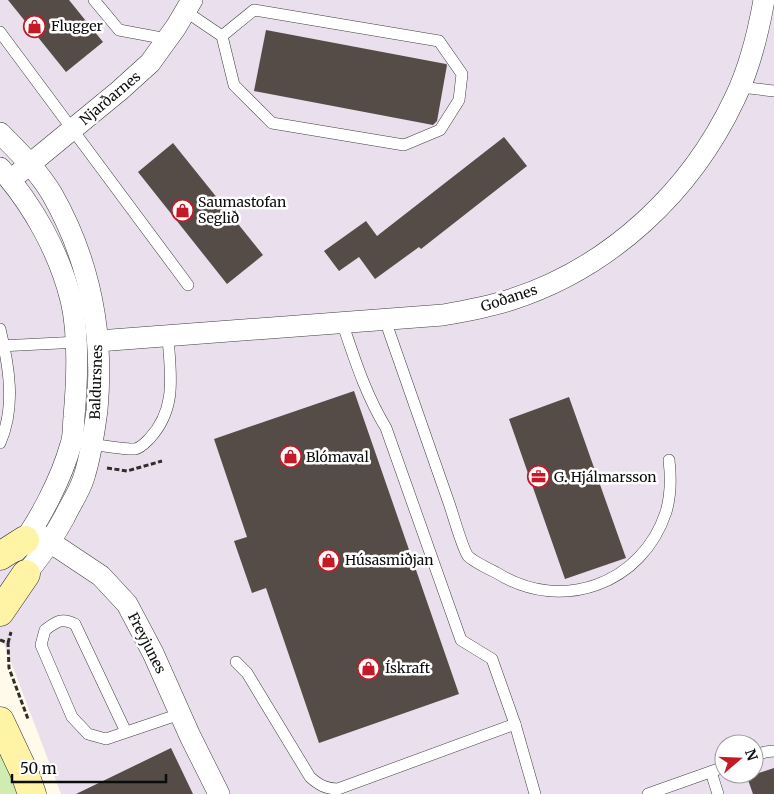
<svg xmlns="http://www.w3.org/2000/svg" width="774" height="794" viewBox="0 0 774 794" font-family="Merriweather,serif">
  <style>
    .industrial { fill: #eadfec; fill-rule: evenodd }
    .green { fill: #d1ecb1 }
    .building { fill: #554c47 }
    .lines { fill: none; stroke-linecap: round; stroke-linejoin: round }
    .lane-casing { stroke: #3f3f3f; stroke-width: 12 }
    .street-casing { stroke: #3f3f3f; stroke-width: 22 }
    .secondary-casing { stroke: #2e2e2e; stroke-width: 29 }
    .path { stroke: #2e2e2e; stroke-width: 3; stroke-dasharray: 5 2.5; stroke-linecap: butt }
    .lane { stroke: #fff; stroke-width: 11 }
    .street { stroke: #fff; stroke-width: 21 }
    .secondary { stroke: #fff3a5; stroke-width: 28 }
    .labels { text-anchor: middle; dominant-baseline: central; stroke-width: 5; stroke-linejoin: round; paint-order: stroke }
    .poi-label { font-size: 14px; fill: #0c0c0c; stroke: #fff; text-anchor: start }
    .street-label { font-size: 14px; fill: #0c0c0c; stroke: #fff }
  </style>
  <rect width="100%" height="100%" fill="#fffaea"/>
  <path class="industrial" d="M0 0H774V794H61L5 646 0 637ZM724 744H754V774H724Z"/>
  <polygon class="green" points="0,753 9,769 18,794 0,794"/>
  <g class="building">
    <polygon points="8,0 69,0 103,42 66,72"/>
    <polygon points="266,30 446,64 447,65 437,121 433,125 254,91"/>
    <polygon points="504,137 527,166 421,249 419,247 375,279 359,257 339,271 324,251 366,221 377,236"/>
    <polygon points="173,143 263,255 227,284 138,172"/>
    <polygon points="354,391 459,694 319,743 266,588 252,593 234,541 247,537 214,439"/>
    <polygon points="569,397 626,558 565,579 509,419"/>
    <polygon points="171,748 193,794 76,794"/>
    <polygon points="774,768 774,794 753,794 747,777"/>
  </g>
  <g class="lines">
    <defs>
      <g id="lane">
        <polyline points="94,0 119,30 167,39"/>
        <polyline points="185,11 222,36 234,85 272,123 404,145 440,130 459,100 462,74 439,41 254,10 222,36"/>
        <polyline points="0,32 188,285"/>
        <polyline points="740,87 774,91"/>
        <path d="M385 320C407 382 428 444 450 506 453 515 463 550 468 556 474 562 489 569 497 573 561 613 642 585 666 512 671 495 671 477 669 460"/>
        <path d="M342 322C355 360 365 393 386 428L461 640 492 659 515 724 535 794"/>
        <path d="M0 329C9 366 16 407 0 443"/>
        <polyline points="0,346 79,342"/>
        <path d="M89 444C99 445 127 450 135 449 141 448 146 442 150 438 178 407 170 373 168 336"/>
        <path d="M236 662 247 673 310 777C319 785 326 789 338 789L515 724"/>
        <path d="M126 732 75 624C61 617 56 622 45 630L41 645 72 717 88 734 106 739 180 714"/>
        <polyline points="754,756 765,752 774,751"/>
        <polyline points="711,772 718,794"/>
        <polyline points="648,794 724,767"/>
      </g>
      <g id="street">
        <path d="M0 133C19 152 38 171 52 194 90 261 104 334 97 410 94 433 91 455 84 477 80 491 70 505 64 518 50 543 35 566 15 585"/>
        <path d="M0 168C33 205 59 252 71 300 79 334 77 383 74 417 73 426 74 436 71 444 62 477 38 525 16 551"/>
        <polyline points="19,173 119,91 150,63 176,27 192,0"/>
        <path d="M98 341 443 315C466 311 488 307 510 300 610 268 691 192 735 98 750 67 758 34 764 0"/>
        <polyline points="38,534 101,576 127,604 153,653 190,736 219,794"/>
      </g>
      <g id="secondary">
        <polyline points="0,556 25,540"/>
        <polyline points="0,612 26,574"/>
        <polyline points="0,721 25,774 32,794"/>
      </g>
    </defs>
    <use href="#lane" class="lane-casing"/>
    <use href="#street" class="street-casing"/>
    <use href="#secondary" class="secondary-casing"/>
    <g class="path">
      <polyline points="107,468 127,471 162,461"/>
      <polyline points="0,640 8,643 9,668 28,719"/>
      <polyline points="8,643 11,632"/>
    </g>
    <use href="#lane" class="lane"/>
    <use href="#street" class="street"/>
    <use href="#secondary" class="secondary"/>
  </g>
  <defs>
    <symbol id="shop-ring" viewBox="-11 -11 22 22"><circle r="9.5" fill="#fff" stroke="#c51a26" stroke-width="1.5"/><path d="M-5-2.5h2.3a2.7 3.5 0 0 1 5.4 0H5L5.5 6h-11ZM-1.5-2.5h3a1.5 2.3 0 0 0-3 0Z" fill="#c51a26"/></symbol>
    <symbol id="office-ring" viewBox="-11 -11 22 22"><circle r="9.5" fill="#fff" stroke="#c51a26" stroke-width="1.5"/><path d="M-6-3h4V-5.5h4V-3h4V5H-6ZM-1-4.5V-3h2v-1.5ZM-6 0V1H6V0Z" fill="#c51a26"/></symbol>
  </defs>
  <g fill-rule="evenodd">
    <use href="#shop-ring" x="22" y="14" width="25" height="25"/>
    <use href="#shop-ring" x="170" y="198" width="25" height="25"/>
    <use href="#shop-ring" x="278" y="444" width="25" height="25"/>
    <use href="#office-ring" x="526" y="464" width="25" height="25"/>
    <use href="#shop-ring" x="316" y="548" width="25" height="25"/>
    <use href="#shop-ring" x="356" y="656" width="25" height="25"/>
  </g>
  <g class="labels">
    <g class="poi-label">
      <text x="51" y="26">Flugger</text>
      <text x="198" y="202">Saumastofan<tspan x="198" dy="16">Seglið</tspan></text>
      <text x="306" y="457">Blómaval</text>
      <text x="554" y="477">G. Hjálmarsson</text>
      <text x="345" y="560">Húsasmiðjan</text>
      <text x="385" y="668">Ískraft</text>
    </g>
    <g class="street-label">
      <text transform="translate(110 98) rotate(-40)">Njarðarnes</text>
      <text transform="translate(509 298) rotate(-18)">Goðanes</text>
      <text transform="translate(96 382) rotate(-88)">Baldursnes</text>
      <text transform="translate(147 643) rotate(63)">Freyjunes</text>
    </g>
  </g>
  <g transform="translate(739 759) rotate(71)"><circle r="24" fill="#ffffff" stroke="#9e9e9e"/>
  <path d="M0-4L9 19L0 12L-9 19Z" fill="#c51a26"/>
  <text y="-8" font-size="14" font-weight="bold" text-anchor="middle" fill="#0c0c0c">N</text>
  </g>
  <path d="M12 774v8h154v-8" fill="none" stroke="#0c0c0c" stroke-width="2.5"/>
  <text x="20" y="774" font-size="15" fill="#0c0c0c" stroke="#ffffff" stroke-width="4" paint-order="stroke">50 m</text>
</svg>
